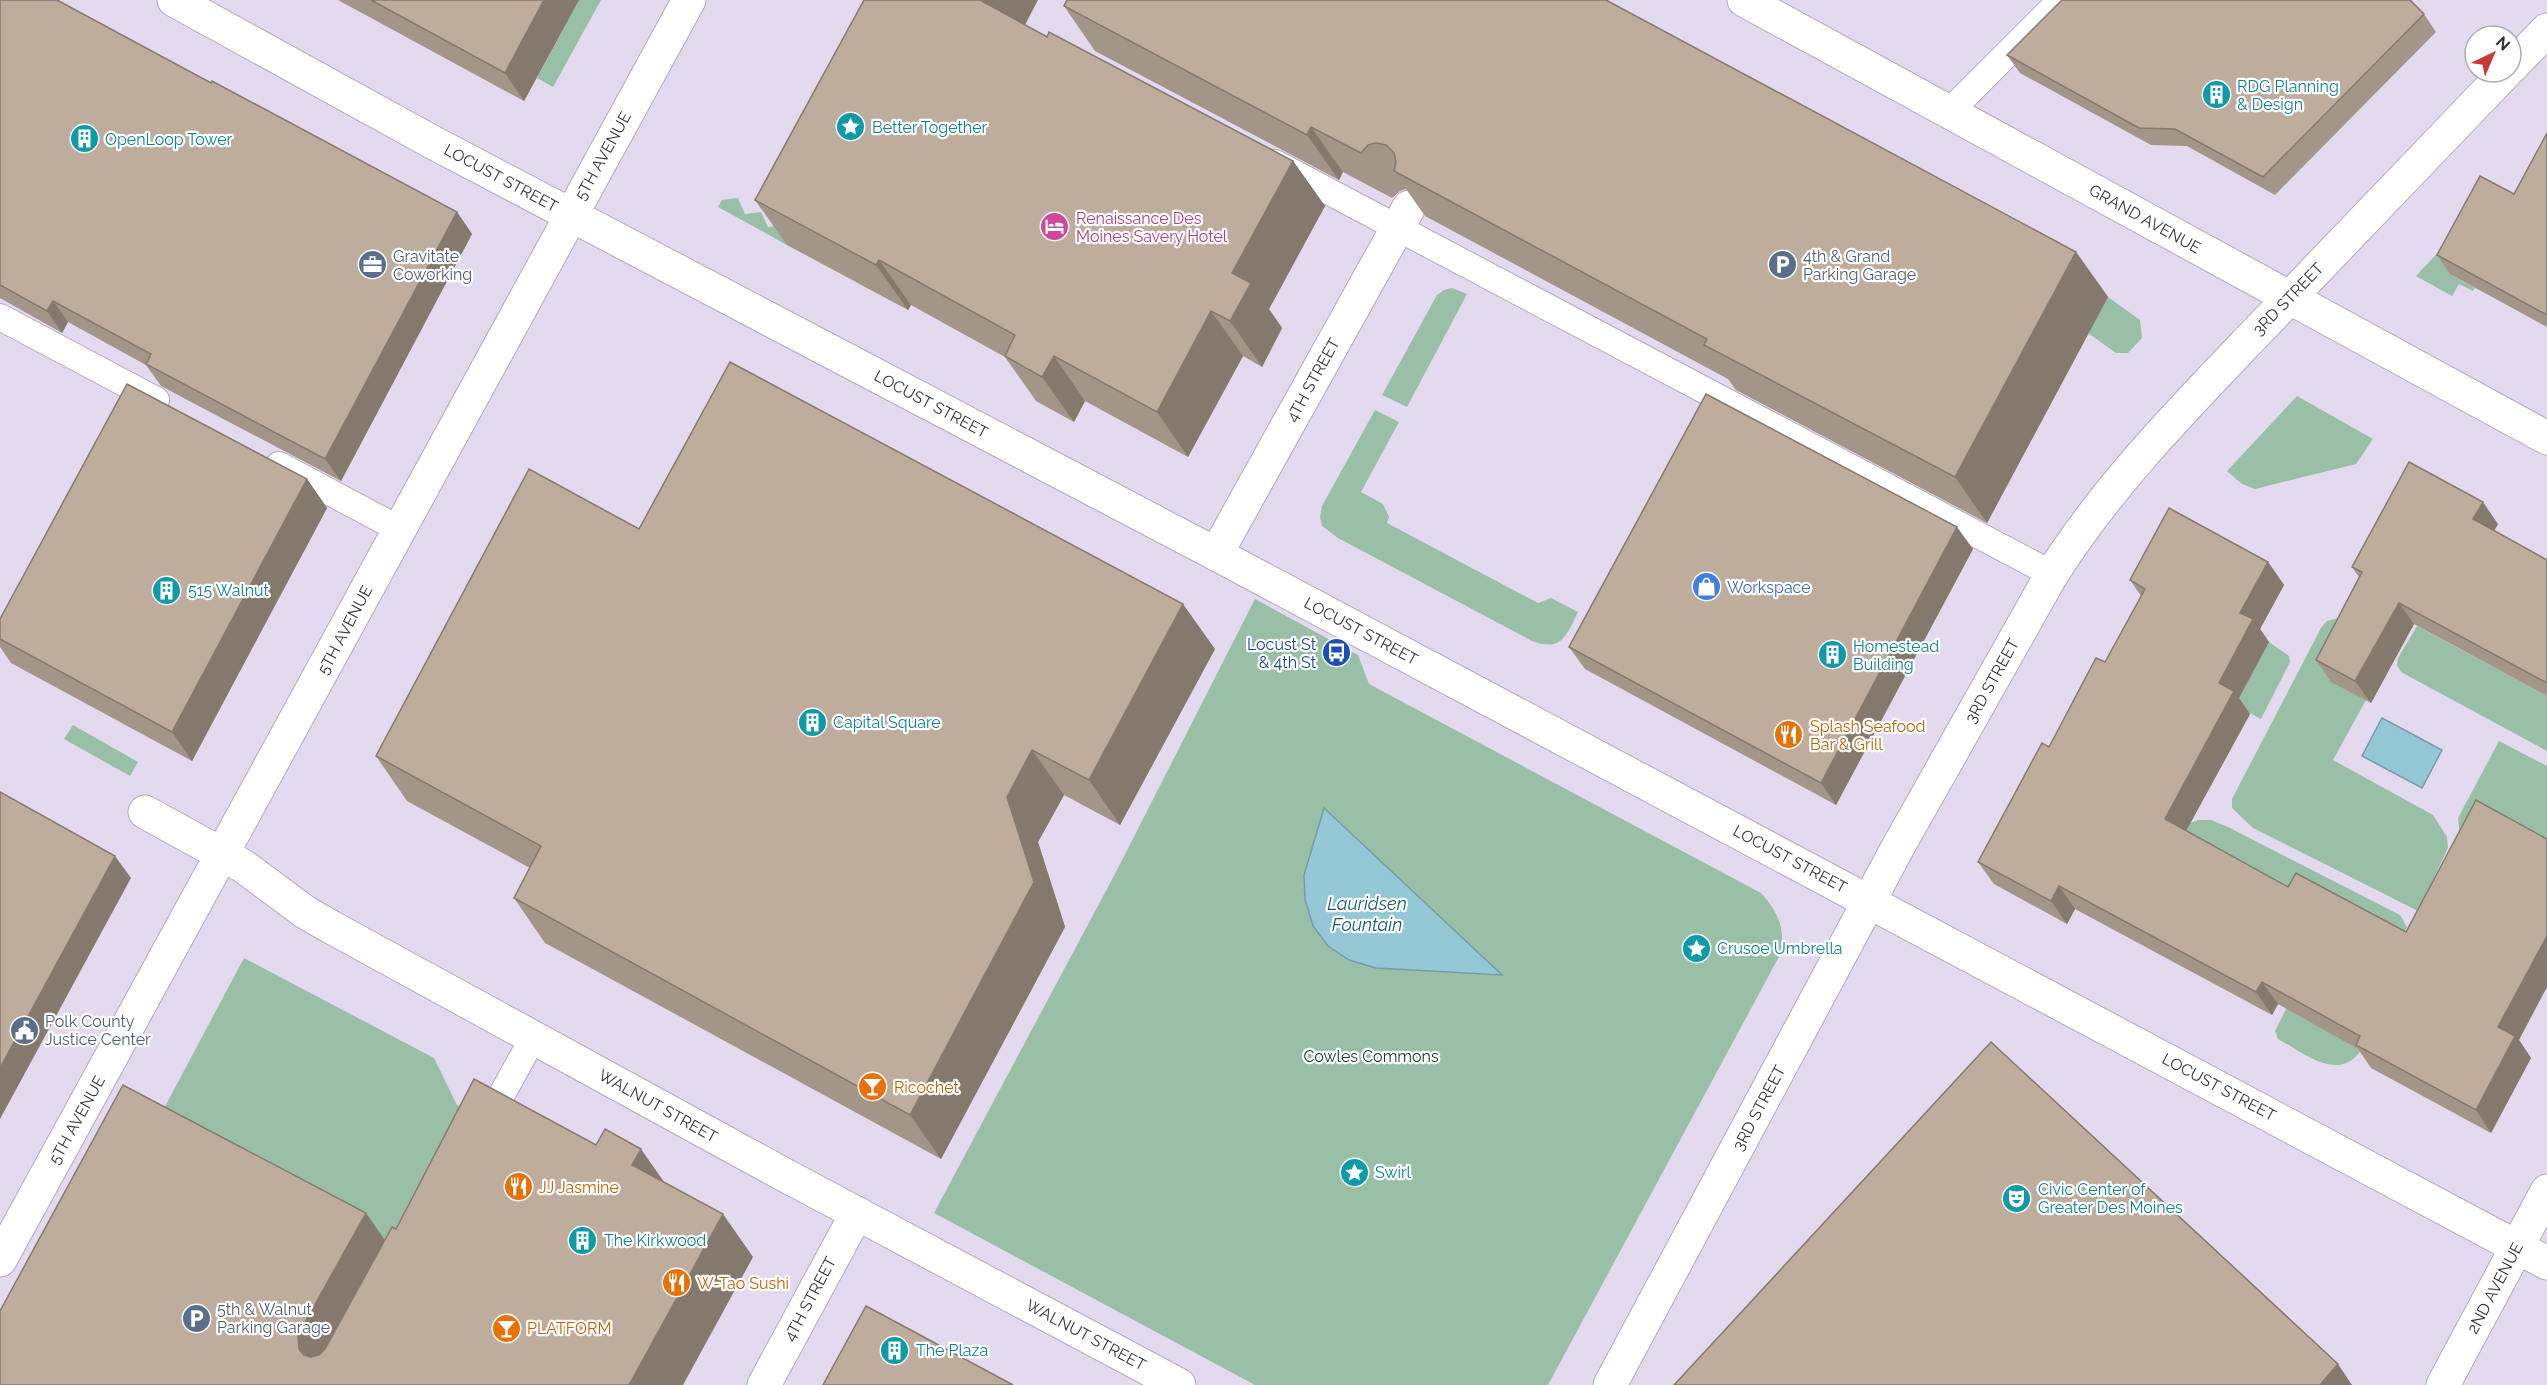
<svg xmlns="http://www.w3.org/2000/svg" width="2547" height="1385" viewBox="0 0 2547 1385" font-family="Raleway,sans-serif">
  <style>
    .green { fill: #9abfa7 }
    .water { fill: #95c8d6; stroke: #789ba8; stroke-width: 1.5 }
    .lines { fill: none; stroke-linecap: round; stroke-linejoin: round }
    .lane-casing { stroke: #b2a9bd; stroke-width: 28 }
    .street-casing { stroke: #b2a9bd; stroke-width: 35 }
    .secondary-casing { stroke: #b2a9bd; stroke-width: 35 }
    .lane { stroke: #fff; stroke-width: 26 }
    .street { stroke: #fff; stroke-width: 33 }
    .secondary { stroke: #fff; stroke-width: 33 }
    .wall { fill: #a39587 }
    .shaded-wall { fill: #85796e }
    .building { fill: #bead9d; stroke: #85796e; stroke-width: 1.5 }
    .labels { text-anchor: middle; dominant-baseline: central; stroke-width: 4.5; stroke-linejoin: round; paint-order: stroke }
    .culture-label { font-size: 16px; fill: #0d838f; stroke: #fff; text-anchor: start }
    .street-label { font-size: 16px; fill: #36333b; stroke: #fff }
    .hotel-label { font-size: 16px; fill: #b23c85; stroke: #fff; text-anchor: start }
    .service-label { font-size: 16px; fill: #4e5e75; stroke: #fff; text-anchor: start }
    .shop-label { font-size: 16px; fill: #366cbe; stroke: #fff; text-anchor: start }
    .transit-label { font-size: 16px; fill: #164399; stroke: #fff; text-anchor: end }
    .food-label { font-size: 16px; fill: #c56008; stroke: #fff; text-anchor: start }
    .park-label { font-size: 16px; fill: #0d3f25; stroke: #fff }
    .water-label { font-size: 18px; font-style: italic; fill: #145a69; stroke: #fff }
  </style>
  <rect width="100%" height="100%" fill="#e3daef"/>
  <g class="green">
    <polygon points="579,0 601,0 553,87 537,78"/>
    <polygon points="2493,194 2450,274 2475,288 2473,291 2459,284 2452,296 2416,276"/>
    <polygon points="738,198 745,214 761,212 768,227 783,225 790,239 787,245 718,207 722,200"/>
    <polygon points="1452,288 1467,294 1407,407 1382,395 1437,295 1444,290"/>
    <polygon points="2108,297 2140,320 2142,338 2128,353 2116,353 2088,333"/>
    <polygon points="2297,396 2373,439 2356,464 2255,489 2242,484 2227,471"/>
    <path d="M1375 410 1399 422 1361 492 1383 504 1389 517 1387 523 1538 603 1551 598 1578 612C1566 636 1562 652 1532 641L1338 538 1322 526 1320 517 1322 506Z"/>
    <path d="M1255 599 1358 655 1369 684 1761 893C1778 912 1785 927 1781 953L1548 1385H1255L934 1213 1116 872Z"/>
    <polygon points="2339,618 2331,681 2366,700 2333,760 2433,815 2447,837 2448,848 2418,911 2253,828 2232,808 2232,799 2321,628 2327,621"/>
    <polygon points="2417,626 2547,696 2547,751 2401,672 2397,665 2398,658"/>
    <polygon points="2269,642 2289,656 2290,662 2261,719 2235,705"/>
    <polygon points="73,725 138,762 130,776 64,739"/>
    <polygon points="2499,741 2547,766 2547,853 2460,835 2458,818"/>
    <polygon points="2198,820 2211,820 2228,827 2400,915 2407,927 2400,942 2304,909 2164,833"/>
    <polygon points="244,958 434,1058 457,1105 471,1113 392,1255 153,1129"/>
    <path d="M2286 1009 2379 1016C2373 1028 2367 1043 2358 1054 2336 1081 2302 1052 2278 1039L2275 1031Z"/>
  </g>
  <g class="water">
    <polygon points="2382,718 2442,750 2422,788 2362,756"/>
    <polygon points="1324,808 1502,975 1376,968 1349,960 1328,946 1313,926 1305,899 1304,875"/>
  </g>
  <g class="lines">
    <defs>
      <g id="lane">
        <polyline points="1949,112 2061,0"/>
        <polyline points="1275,163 2052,574"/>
        <polyline points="0,317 156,400"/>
        <polyline points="279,465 399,529"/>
        <polyline points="485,1125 533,1038"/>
      </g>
      <g id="street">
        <polyline points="1216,554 1409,207"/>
        <polyline points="764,1385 857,1213"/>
      </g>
      <g id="secondary">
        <polyline points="174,0 434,143 1216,554 2547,1263"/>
        <polyline points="1744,0 2547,438"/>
        <polyline points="2511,67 2547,30"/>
        <polyline points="145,812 243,866 305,912 331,927 781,1173 1179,1385"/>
        <polyline points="0,1260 689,0"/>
        <path d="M1610 1385 1898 847 2052 574C2107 487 2180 412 2251 338 2336 249 2421 161 2506 72"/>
        <polyline points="2443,1385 2547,1191"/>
      </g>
    </defs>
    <use href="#lane" class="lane-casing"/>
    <use href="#street" class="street-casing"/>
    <use href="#secondary" class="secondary-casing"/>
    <use href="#lane" class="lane"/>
    <use href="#street" class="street"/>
    <use href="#secondary" class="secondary"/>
  </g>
  <g class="wall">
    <polygon points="0,0 211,83 457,212 472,234 341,481 161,386 146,365 68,322 62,333 0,298"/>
    <polygon points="338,0 579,0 524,101"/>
    <polygon points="1064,6 2076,252 2108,297 1987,523 1736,390 1728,379 1425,216 1406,189 1400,191 1392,198 1343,172 1339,180 1095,51"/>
    <polygon points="2424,14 2436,32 2275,195 2187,146 2151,145 2020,73 2007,55"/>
    <polygon points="1025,25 1293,161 1325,206 1269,309 1282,328 1262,367 1243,356 1188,457 1085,401 1074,422 1036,401 1005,357 911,305 908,310 787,245 755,200"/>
    <polygon points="2547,133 2547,327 2450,274 2437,255 2514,194"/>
    <polygon points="307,479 327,508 192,761 11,663 0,647 0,619"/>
    <polygon points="2498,524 2494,531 2547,560 2547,696 2414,624 2371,703 2331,682 2316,660 2359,577 2352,567"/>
    <polygon points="639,529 1215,649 1120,825 1064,795 1038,842 1065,927 941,1159 545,943 514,898 530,868 407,801 376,756"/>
    <polygon points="1973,549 1836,805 1585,669 1569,647"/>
    <polygon points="2268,562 2284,585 2260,629 2269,642 2239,698 2250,714 2186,831 2519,1040 2531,1058 2491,1133 2371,1068 2358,1049 2278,1004 2272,1015 2075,909 2067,924 1994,884 1978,862 2049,747 2105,662 2141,596 2130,580"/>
  </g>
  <g class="shaded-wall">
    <polygon points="544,0 579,0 524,101 505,73"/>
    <polygon points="983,0 1038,0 1014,46 982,1"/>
    <polygon points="1311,127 1343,172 1339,180 1307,135"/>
    <polygon points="1293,161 1325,206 1269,309 1282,328 1262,367 1230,321 1232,273"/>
    <polygon points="457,212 472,234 341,481 325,459"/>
    <polygon points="2076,252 2108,297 1987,523 1955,477"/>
    <polygon points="879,260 911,305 908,310 876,265"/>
    <polygon points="53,301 68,322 62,333 47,311"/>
    <polygon points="1211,311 1243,356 1188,457 1157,412"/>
    <polygon points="1054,356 1085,401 1074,422 1042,377"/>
    <polygon points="307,479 327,508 192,761 172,732"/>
    <polygon points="2483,502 2498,524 2488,541 2473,519"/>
    <polygon points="1957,527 1973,549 1836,805 1821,783"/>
    <polygon points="2268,562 2284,585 2260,629 2269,642 2239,698 2250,714 2180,842 2165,819 2219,683 2240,613"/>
    <polygon points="2399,603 2414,624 2371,703 2355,681"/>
    <polygon points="1183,604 1215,649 1120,825 1089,780"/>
    <polygon points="1032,750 1064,795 1038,842 1065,927 941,1159 910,1115 1007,797"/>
    <polygon points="115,856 131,878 0,1119 0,1068"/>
    <polygon points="2059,886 2075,909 2067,924 2051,901"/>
    <polygon points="2547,936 2547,987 2519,1040 2531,1058 2491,1133 2476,1110 2498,1027"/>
    <polygon points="2262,982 2278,1004 2272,1015 2256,992"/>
    <polygon points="641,1149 671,1192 632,1165"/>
    <polygon points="366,1213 396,1256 329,1378 299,1349 298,1335"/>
    <polygon points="723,1214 753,1257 683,1385 629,1385"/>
    <polygon points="2338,1364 2352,1385 2320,1385"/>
  </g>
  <g class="building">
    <polygon points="0,0 57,0 211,83 212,81 457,212 325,459 146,364 151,354 53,301 47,311 0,285"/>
    <polygon points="371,0 544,0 505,73"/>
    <polygon points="864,0 983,0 982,1 1047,37 1049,32 1293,161 1232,273 1251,283 1230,321 1211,311 1157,412 1054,356 1042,377 1005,356 1015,335 879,260 876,265 755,200"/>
    <polygon points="1067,0 1606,0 2076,252 1955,477 1704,345 1707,339 1394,171 1396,162 1394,153 1386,145 1376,143 1368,145 1361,153 1311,127 1307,135 1064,6"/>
    <polygon points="2062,0 2410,0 2424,14 2263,177 2175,129 2139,128 2007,55"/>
    <polygon points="2547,133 2547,315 2437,255 2480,176 2514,194"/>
    <polygon points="730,362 1183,604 1089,780 1032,750 1007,797 1034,882 910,1115 514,898 541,846 376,756 529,469 639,529"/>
    <polygon points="127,384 307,479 172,732 0,639 0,619"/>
    <polygon points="1706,394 1957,527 1821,783 1569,647"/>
    <polygon points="2409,462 2483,502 2473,519 2547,560 2547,683 2399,603 2355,681 2316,660 2362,572 2352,567"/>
    <polygon points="2169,508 2268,562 2240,613 2253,619 2219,683 2234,691 2165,819 2288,887 2296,873 2406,932 2476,800 2547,839 2547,936 2498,1027 2515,1036 2476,1110 2356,1045 2360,1036 2262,982 2256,992 2059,886 2051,901 1978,862 2042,743 2049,747 2096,658 2105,662 2127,622 2145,589 2130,580"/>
    <polygon points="0,792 115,856 0,1068"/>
    <polygon points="1991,1042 2338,1364 2320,1385 1674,1385"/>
    <polygon points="474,1079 596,1145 605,1129 641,1149 632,1165 723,1214 629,1385 0,1385 0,1311 123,1085 366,1213 298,1335 299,1349 304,1355 311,1357 319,1355 325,1349 392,1227 396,1229"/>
    <polygon points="866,1306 1013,1385 823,1385"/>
  </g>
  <defs>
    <symbol id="building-disc" viewBox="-11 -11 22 22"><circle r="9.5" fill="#0f9aa8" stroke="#fff"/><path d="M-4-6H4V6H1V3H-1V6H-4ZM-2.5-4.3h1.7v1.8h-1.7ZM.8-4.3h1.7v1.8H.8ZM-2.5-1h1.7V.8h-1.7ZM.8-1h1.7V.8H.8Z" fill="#fff"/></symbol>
    <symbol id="sight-disc" viewBox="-11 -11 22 22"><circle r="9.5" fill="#0f9aa8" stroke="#fff"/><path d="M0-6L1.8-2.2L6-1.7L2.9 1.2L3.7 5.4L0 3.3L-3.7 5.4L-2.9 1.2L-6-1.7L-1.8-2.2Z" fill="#fff"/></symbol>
    <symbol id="hotel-disc" viewBox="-11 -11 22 22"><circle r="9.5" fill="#d1479c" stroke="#fff"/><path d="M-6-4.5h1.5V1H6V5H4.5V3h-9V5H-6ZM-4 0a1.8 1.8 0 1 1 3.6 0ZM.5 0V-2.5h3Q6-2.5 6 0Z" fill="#fff"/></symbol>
    <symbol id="office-disc" viewBox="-11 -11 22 22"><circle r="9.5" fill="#5c6f8a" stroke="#fff"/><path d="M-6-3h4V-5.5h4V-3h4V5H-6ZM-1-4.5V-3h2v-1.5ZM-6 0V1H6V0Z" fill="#fff"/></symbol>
    <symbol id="parking-disc" viewBox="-11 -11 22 22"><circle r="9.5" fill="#5c6f8a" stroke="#fff"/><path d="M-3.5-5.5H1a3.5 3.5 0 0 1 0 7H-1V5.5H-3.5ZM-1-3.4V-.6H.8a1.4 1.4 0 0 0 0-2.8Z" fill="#fff"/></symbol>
    <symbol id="shop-disc" viewBox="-11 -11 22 22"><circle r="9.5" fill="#3f7fe0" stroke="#fff"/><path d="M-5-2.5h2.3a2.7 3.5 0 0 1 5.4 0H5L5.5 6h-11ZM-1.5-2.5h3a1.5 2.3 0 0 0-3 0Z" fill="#fff"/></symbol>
    <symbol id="bus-disc" viewBox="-11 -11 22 22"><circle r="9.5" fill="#1a4fb4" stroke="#fff"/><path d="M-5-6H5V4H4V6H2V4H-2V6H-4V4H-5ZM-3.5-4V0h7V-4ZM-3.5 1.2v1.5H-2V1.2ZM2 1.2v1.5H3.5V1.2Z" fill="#fff"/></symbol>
    <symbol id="restaurant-disc" viewBox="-11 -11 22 22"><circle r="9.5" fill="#e8710a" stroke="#fff"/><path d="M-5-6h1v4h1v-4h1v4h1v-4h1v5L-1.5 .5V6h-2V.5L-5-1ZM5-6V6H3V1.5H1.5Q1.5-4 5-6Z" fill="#fff"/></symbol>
    <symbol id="civic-disc" viewBox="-11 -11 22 22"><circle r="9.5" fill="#5c6f8a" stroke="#fff"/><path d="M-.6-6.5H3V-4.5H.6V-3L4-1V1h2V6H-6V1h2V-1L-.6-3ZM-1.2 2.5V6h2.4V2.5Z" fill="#fff"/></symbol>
    <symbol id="bar-disc" viewBox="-11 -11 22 22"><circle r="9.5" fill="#e8710a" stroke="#fff"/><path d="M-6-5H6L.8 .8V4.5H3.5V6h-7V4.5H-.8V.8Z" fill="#fff"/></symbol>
    <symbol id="theatre-disc" viewBox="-11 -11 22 22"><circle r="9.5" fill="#0f9aa8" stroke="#fff"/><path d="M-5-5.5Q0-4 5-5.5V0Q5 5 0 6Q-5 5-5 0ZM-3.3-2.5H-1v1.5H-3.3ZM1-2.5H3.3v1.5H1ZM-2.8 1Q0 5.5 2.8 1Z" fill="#fff"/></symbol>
  </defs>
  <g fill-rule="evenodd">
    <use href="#building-disc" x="2200" y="78" width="33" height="33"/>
    <use href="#sight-disc" x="834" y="110" width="33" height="33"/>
    <use href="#building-disc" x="68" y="122" width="33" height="33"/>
    <use href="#hotel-disc" x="1038" y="210" width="33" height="33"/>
    <use href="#office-disc" x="356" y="248" width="33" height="33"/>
    <use href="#parking-disc" x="1766" y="248" width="33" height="33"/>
    <use href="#shop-disc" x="1690" y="570" width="33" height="33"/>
    <use href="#building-disc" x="150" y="574" width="33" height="33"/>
    <use href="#bus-disc" x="1320" y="636" width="33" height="33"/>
    <use href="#building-disc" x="1816" y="638" width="33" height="33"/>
    <use href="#building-disc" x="796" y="706" width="33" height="33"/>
    <use href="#restaurant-disc" x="1772" y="718" width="33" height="33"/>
    <use href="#sight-disc" x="1680" y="932" width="33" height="33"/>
    <use href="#civic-disc" x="8" y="1014" width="33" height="33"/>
    <use href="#bar-disc" x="856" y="1070" width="33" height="33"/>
    <use href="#sight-disc" x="1338" y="1156" width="33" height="33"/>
    <use href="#restaurant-disc" x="502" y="1170" width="33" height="33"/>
    <use href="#theatre-disc" x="2000" y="1182" width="33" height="33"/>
    <use href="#building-disc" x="566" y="1224" width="33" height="33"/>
    <use href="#restaurant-disc" x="660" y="1266" width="33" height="33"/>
    <use href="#parking-disc" x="180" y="1302" width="33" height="33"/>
    <use href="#bar-disc" x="490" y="1312" width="33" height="33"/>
    <use href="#building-disc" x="878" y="1334" width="33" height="33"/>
  </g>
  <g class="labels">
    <g class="culture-label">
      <text x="2237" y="86">RDG Planning<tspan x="2237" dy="18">&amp; Design</tspan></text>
      <text x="872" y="127">Better Together</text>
      <text x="105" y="139">OpenLoop Tower</text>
      <text x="188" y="590">515 Walnut</text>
      <text x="1853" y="646">Homestead<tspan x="1853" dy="18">Building</tspan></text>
      <text x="833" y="722">Capital Square</text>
      <text x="1717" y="948">Crusoe Umbrella</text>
      <text x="1375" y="1172">Swirl</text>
      <text x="2038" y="1189">Civic Center of<tspan x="2038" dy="18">Greater Des Moines</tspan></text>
      <text x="604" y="1240">The Kirkwood</text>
      <text x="916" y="1350">The Plaza</text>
    </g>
    <g class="street-label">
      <text transform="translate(603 156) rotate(-61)">5TH AVENUE</text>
      <text transform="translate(501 178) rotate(28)">LOCUST STREET</text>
      <text transform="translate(2145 219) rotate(29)">GRAND AVENUE</text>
      <text transform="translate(2288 299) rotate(-46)">3RD STREET</text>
      <text transform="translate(1313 380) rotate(-61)">4TH STREET</text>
      <text transform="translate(931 404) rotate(28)">LOCUST STREET</text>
      <text transform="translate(345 630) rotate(-62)">5TH AVENUE</text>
      <text transform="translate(1361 631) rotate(28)">LOCUST STREET</text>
      <text transform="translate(1992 681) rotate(-61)">3RD STREET</text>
      <text transform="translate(1790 859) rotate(28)">LOCUST STREET</text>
      <text transform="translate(2219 1087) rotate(28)">LOCUST STREET</text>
      <text transform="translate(658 1106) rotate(29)">WALNUT STREET</text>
      <text transform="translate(1759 1108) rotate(-62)">3RD STREET</text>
      <text transform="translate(77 1120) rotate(-61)">5TH AVENUE</text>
      <text transform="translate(2495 1288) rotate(-62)">2ND AVENUE</text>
      <text transform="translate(810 1299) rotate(-62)">4TH STREET</text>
      <text transform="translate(1086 1335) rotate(28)">WALNUT STREET</text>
    </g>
    <g class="hotel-label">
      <text x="1076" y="218">Renaissance Des<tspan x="1076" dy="18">Moines Savery Hotel</tspan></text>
    </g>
    <g class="service-label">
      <text x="393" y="256">Gravitate<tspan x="393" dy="18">Coworking</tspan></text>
      <text x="1803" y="256">4th &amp; Grand<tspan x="1803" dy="18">Parking Garage</tspan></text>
      <text x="45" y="1021">Polk County<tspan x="45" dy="18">Justice Center</tspan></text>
      <text x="217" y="1309">5th &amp; Walnut<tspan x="217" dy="18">Parking Garage</tspan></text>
    </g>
    <g class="shop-label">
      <text x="1727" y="587">Workspace</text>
    </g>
    <g class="transit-label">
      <text x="1316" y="644">Locust St<tspan x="1316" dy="18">&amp; 4th St</tspan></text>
    </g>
    <g class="food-label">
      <text x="1810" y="726">Splash Seafood<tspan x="1810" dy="18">Bar &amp; Grill</tspan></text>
      <text x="894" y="1087">Ricochet</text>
      <text x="539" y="1187">JJ Jasmine</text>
      <text x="697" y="1283">W-Tao Sushi</text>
      <text x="527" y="1328">PLATFORM</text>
    </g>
    <g class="park-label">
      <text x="1371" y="1056">Cowles Commons</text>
    </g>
    <g class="water-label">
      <text x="1367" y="903">Lauridsen<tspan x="1367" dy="21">Fountain</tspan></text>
    </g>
  </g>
  <g transform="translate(2493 54) rotate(44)"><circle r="28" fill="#ffffff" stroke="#afadb1" stroke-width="1.5"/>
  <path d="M0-4.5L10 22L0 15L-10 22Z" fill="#c93a37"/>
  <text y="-9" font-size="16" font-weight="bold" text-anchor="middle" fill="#36333b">N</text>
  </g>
</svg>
